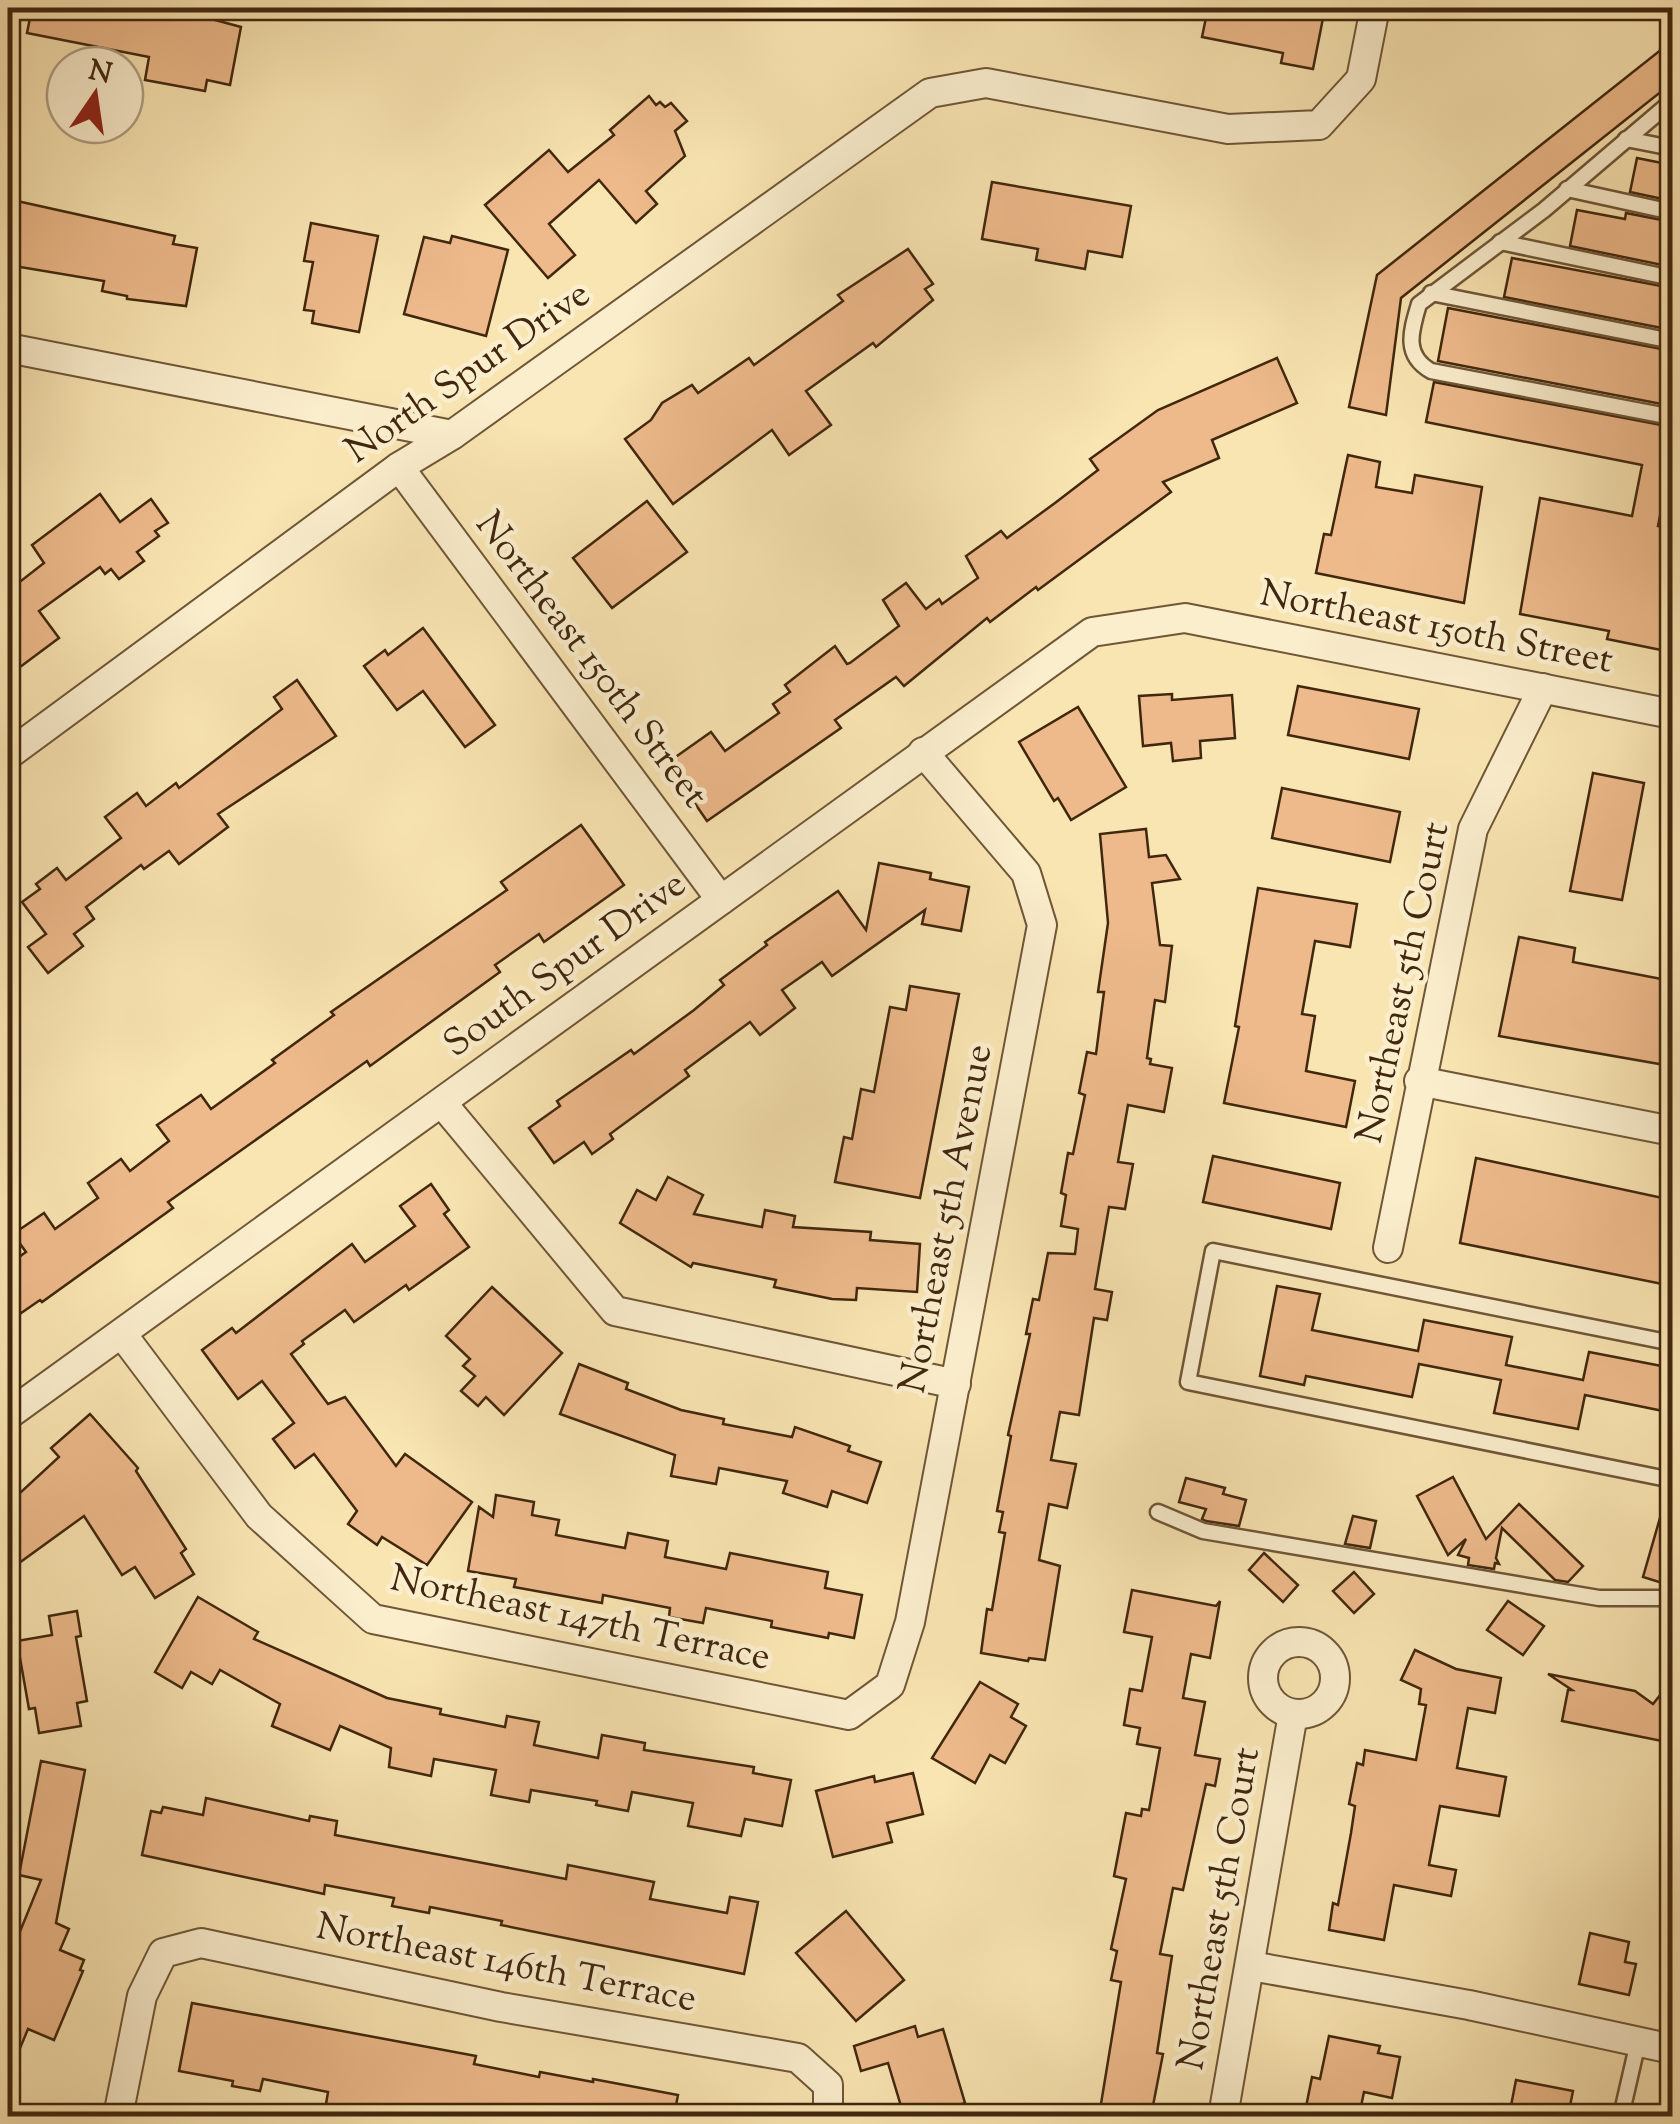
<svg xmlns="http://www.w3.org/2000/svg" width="1680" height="2124" viewBox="0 0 1680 2124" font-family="'Sorts Mill Goudy',serif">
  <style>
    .building { fill: #eeba8b; stroke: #41270e; stroke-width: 2.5 }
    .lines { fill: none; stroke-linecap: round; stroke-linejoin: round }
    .lane-casing { stroke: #6f5637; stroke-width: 19 }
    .street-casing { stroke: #6f5637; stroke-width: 32 }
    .lane { stroke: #fbeecd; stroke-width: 14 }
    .street { stroke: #fbeecd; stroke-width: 28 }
    .labels { text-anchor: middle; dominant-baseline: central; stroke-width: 9; stroke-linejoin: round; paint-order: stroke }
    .street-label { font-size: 38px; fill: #41270e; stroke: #fbeecd }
  </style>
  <rect width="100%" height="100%" fill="#f9e5b2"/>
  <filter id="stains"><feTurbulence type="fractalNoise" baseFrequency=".002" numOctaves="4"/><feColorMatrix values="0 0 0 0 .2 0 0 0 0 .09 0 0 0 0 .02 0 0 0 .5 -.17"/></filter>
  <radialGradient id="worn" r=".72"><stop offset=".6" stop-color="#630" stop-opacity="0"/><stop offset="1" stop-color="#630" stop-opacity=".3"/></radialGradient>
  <g class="building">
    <polygon points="32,8 136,8 181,16 182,11 241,27 230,85 207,80 205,91 145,80 149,57 27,33"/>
    <polygon points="1208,8 1325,8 1313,69 1281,63 1283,53 1202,37"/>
    <polygon points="1672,41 1672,83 1401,298 1386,415 1349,407 1377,275"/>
    <polygon points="649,96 656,105 660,102 665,107 671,103 687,121 675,131 685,156 646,191 657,204 636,223 599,180 549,224 575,255 548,278 485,205 549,150 568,172 614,135 610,130"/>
    <polygon points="1637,158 1672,165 1672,201 1630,192"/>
    <polygon points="992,182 1131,206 1122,257 1088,251 1085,269 1036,260 1038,249 982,239"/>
    <polygon points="8,199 175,236 173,244 197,248 186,306 127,299 127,296 102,291 104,281 14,266 14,263 8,261"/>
    <polygon points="1577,210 1625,219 1626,213 1672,222 1672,267 1570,246"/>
    <polygon points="311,223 378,236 359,332 312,323 314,311 304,310 313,262 304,261"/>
    <polygon points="452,236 508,250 486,336 404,314 424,237 450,243"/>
    <polygon points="908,249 933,284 925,289 933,300 876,347 873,343 806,391 831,425 789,455 772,430 673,504 625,439 651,420 662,403 692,385 698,393 749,358 754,365 843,301 838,295"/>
    <polygon points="1512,258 1672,288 1672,330 1504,297"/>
    <polygon points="1448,308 1672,351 1672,406 1438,361"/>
    <polygon points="1277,358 1297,403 1212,440 1219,458 1163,482 1171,492 1038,590 1036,587 990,622 987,618 904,686 896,677 835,720 841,728 707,821 667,763 711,732 725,751 779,713 773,704 790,692 785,685 835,646 847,664 850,663 899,626 883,600 906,583 926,609 939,599 942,604 978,578 966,556 1001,531 1007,538 1055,503 1098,470 1090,459 1158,410"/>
    <polygon points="1434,382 1672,427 1672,471 1669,470 1658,526 1672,529 1672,596 1661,650 1607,639 1609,631 1520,614 1540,498 1632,516 1642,465 1426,422"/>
    <polygon points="1348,455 1380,462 1376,487 1412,493 1415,475 1482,487 1464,603 1316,573 1324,534 1331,535"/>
    <polygon points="100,494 120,522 151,499 168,523 155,531 159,536 137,552 144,561 119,579 111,569 105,574 100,567 39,611 59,638 8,676 8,591 44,563 32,545"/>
    <polygon points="647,501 687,552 612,608 573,558"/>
    <polygon points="423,628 495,725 465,747 423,691 397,710 364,666 385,650 388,655"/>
    <polygon points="297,680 336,736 218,814 228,827 179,864 169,851 144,869 141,865 86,907 94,919 74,934 83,946 48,973 28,947 46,934 22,902 40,889 36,884 57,868 66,880 121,838 105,817 137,793 146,806 176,783 179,788 282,709 274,697"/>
    <polygon points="1298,686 1419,709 1409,759 1288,735"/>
    <polygon points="1172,694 1172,700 1232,695 1235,738 1200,741 1201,758 1173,761 1171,743 1143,746 1139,696"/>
    <polygon points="1078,707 1126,787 1071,820 1058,798 1054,801 1019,742"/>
    <polygon points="1593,773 1644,783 1622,900 1570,891"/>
    <polygon points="1282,788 1400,812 1390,862 1272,838"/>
    <polygon points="581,825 624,885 544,942 539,934 495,965 500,972 370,1066 367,1061 274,1127 168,1202 173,1208 42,1302 40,1300 8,1322 8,1265 26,1252 13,1234 44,1213 55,1229 98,1198 88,1183 121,1159 130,1171 169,1141 157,1125 201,1095 211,1109 275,1063 272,1060 334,1015 331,1012 507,890 501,882"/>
    <polygon points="1146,829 1149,857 1166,855 1180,879 1152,883 1160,945 1172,946 1165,1002 1155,1000 1147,1058 1151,1059 1150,1064 1172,1068 1164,1112 1128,1105 1118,1162 1133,1164 1125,1209 1109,1207 1095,1289 1112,1292 1107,1320 1094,1318 1079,1415 1060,1412 1051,1460 1076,1464 1067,1508 1049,1504 1039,1560 1060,1566 1045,1660 1029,1658 1028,1661 981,1653 987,1609 992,1610 1005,1533 999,1532 1003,1512 997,1511 1011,1436 1008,1435 1030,1334 1026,1334 1033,1299 1039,1300 1048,1253 1075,1254 1078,1229 1061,1226 1066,1195 1061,1193 1068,1153 1073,1154 1085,1095 1079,1093 1087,1052 1096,1054 1104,992 1098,992 1108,923 1100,834"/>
    <polygon points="879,863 931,873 930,879 969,887 961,931 922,924 925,910 832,976 822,962 782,990 795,1008 760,1035 750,1022 685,1070 689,1076 610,1134 613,1139 592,1154 584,1142 554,1163 529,1128 560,1106 557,1101 631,1050 634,1054 694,1010 724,985 720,980 767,945 765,942 838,891 866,930"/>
    <polygon points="1258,888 1357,904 1350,947 1315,941 1302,1014 1315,1016 1306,1071 1355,1081 1346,1127 1224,1103 1239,1027 1235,1026"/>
    <polygon points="1519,937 1575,948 1573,962 1672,981 1672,1022 1665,1065 1499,1036"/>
    <polygon points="910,986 959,994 920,1198 835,1182 844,1137 852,1139 861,1089 874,1092 890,1007 906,1010"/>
    <polygon points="1213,1156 1340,1183 1331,1229 1203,1202"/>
    <polygon points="1476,1158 1672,1200 1672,1286 1460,1243"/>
    <polygon points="668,1177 703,1195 694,1214 762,1227 765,1210 795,1216 793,1227 871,1232 870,1240 920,1244 917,1292 857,1288 856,1300 832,1299 774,1287 776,1280 693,1263 691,1267 620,1223 637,1190 656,1200"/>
    <polygon points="431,1184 449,1210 444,1214 469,1247 409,1290 406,1285 354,1322 345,1310 302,1341 304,1344 291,1354 328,1404 345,1397 396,1466 405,1454 472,1502 427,1565 382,1537 377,1545 348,1524 357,1511 314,1454 295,1468 273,1439 294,1423 262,1381 238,1399 202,1350 232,1328 236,1333 352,1244 365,1262 415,1226 400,1206"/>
    <polygon points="1277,1286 1320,1294 1312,1330 1418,1351 1424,1320 1512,1337 1506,1365 1583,1380 1589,1352 1672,1368 1663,1411 1585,1395 1578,1429 1494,1413 1501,1380 1419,1364 1412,1397 1306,1376 1304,1385 1260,1376"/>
    <polygon points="492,1287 562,1353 504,1415 486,1397 478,1406 461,1391 475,1376 463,1366 470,1359 446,1336"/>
    <polygon points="579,1364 628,1383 626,1389 681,1410 724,1419 723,1424 792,1437 795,1427 850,1446 848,1451 881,1462 867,1503 832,1491 827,1507 783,1493 787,1481 719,1468 716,1484 671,1476 675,1455 560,1414"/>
    <polygon points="90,1414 138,1468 136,1471 186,1549 181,1553 194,1574 155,1598 135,1567 122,1575 84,1516 8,1571 8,1504 59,1457 51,1448"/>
    <polygon points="1453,1477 1486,1539 1519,1504 1583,1566 1568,1582 1555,1580 1502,1528 1496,1558 1499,1564 1495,1563 1494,1569 1468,1565 1469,1558 1458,1555 1466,1539 1448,1555 1417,1496"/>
    <polygon points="1186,1478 1225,1488 1223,1494 1246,1500 1239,1526 1206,1521 1202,1519 1206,1509 1179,1502"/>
    <polygon points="496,1495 534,1502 532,1515 559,1520 556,1535 625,1548 628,1533 668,1541 665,1557 726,1569 730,1553 828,1572 825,1588 862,1595 854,1638 829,1633 828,1638 771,1627 772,1621 706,1608 703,1623 669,1617 670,1608 603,1595 602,1603 514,1587 516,1579 468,1571 479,1507 493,1517"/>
    <polygon points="1666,1497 1672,1498 1672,1586 1643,1577"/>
    <polygon points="1353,1516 1376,1521 1370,1548 1345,1544"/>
    <polygon points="1264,1553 1298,1585 1283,1602 1249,1570"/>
    <polygon points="1354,1572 1374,1594 1354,1613 1333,1591"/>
    <polygon points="1132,1590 1216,1606 1220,1601 1210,1658 1191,1654 1183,1698 1205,1702 1195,1755 1220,1759 1215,1786 1206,1784 1183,1890 1173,1888 1160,1954 1172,1956 1157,2053 1163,2054 1151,2116 1099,2116 1121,1982 1111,1980 1117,1951 1111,1949 1126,1879 1114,1876 1126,1813 1141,1816 1142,1809 1149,1810 1160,1748 1137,1744 1140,1728 1124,1725 1130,1689 1142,1691 1152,1637 1124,1632"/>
    <polygon points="198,1597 258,1632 254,1639 387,1698 441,1709 440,1714 505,1727 507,1716 539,1722 534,1745 598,1758 602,1735 645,1743 644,1750 754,1767 753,1773 791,1780 782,1826 745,1819 741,1836 688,1826 693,1803 632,1792 628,1811 596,1805 597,1801 531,1790 529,1802 491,1795 496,1770 434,1759 431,1776 389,1767 391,1748 340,1726 330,1750 272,1726 280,1704 220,1670 212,1684 191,1672 182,1688 155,1672"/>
    <polygon points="1508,1601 1544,1626 1523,1655 1487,1630"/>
    <polygon points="77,1611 81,1636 76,1637 87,1701 77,1703 81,1726 39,1733 35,1708 29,1709 17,1641 52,1635 49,1616"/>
    <polygon points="1415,1650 1456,1669 1501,1678 1495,1713 1468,1708 1457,1768 1506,1777 1499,1816 1440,1806 1429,1865 1456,1870 1451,1896 1394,1885 1384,1940 1329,1930 1333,1903 1338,1905 1351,1833 1355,1806 1349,1804 1357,1763 1363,1765 1365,1750 1416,1760 1426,1705 1419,1704 1421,1689 1401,1680"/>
    <polygon points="1548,1674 1635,1691 1653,1704 1672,1680 1672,1743 1562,1721 1568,1690 1572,1690"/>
    <polygon points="980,1682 1018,1704 1011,1717 1026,1726 1005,1763 990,1755 975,1783 932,1758"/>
    <polygon points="41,1761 85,1770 56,1923 69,1929 60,1950 84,1960 80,1970 83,1971 54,2040 28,2029 8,2077 8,1961 41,1880 19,1875"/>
    <polygon points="913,1773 923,1814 887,1823 892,1842 833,1857 816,1791 874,1776 875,1782"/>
    <polygon points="206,1798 309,1821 310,1816 337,1821 335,1835 499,1866 566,1879 568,1865 654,1882 650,1899 727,1913 730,1897 758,1902 744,1974 501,1925 502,1921 430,1907 429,1913 392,1906 394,1898 325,1885 324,1894 142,1855 151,1811 161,1813 163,1807 203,1815"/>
    <polygon points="846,1911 904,1980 856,2021 796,1953"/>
    <polygon points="1590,1933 1629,1942 1625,1962 1636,1964 1629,1995 1579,1984"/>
    <polygon points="192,2003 476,2056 474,2064 539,2077 540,2072 593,2082 593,2079 678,2095 674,2116 477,2116 438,2110 437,2116 324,2116 328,2092 263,2079 260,2091 232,2086 233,2081 179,2071"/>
    <polygon points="915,2026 918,2037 943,2029 965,2103 951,2107 954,2116 904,2116 888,2063 861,2071 854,2046"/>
    <polygon points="1329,2036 1380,2046 1378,2053 1400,2057 1392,2098 1364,2092 1359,2116 1328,2116 1305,2112 1312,2077 1320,2079"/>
    <polygon points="1516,2080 1573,2091 1568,2116 1509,2116"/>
  </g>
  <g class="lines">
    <defs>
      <g id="lane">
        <path d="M1672 101 1544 210 1419 304C1411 331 1403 355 1431 371L1672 417"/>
        <polyline points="1626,139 1672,148"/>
        <polyline points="1567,189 1672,212"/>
        <polyline points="1500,242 1672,278"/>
        <polyline points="1431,293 1672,341"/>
        <polyline points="1672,1343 1213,1251 1188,1382 1672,1480"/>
        <polyline points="1158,1512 1203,1531 1599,1598 1672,1598"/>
        <polyline points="1621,2116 1638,2042"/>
      </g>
      <g id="street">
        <polyline points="8,348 452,435"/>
        <polyline points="399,467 721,900"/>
        <polyline points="8,755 399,467 452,435 930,93 986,83 1228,129 1319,125 1361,79 1375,8"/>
        <polyline points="1419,1081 1672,1131"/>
        <polyline points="442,1103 615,1311 956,1384"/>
        <polyline points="1388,1248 1473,829 1543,688"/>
        <polyline points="122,1334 259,1516 373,1619 849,1715 890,1685 910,1622 1042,925 1026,873 923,752"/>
        <polyline points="8,1415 1092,632 1185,618 1672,714"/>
        <circle cx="1299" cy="1678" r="36"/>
        <polyline points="1251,1966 1469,2005 1672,2049"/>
        <polyline points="118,2116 142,1996 163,1953 201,1943 501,2007 798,2058 828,2085 828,2116"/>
        <polyline points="1223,2116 1293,1714"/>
      </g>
    </defs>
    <use href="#lane" class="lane-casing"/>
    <use href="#street" class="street-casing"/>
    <use href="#lane" class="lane"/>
    <use href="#street" class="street"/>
  </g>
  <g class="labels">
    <g class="street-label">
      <text transform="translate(469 374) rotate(-35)">North Spur Drive</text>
      <text transform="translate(1436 629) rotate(11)">Northeast 150th Street</text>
      <text transform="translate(590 661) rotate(53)">Northeast 150th Street</text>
      <text transform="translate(566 966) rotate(-36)">South Spur Drive</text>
      <text transform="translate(1405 983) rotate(-78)">Northeast 5th Court</text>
      <text transform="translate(948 1219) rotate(-79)">Northeast 5th Avenue</text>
      <text transform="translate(580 1620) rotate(12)">Northeast 147th Terrace</text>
      <text transform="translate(1221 1909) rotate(-80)">Northeast 5th Court</text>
      <text transform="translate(506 1965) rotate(11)">Northeast 146th Terrace</text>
    </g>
  </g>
  <rect width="1680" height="2124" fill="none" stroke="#f9e5b2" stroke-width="40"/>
  <rect x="10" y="10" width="1660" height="2104" fill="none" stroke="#41270e" stroke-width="5"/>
  <rect x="20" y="20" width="1640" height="2084" fill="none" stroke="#41270e" stroke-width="2.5"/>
  <g transform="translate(95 95) rotate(13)"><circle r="48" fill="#fbeecd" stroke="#b19e81" stroke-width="2.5"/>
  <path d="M0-8L18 38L0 25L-18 38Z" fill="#8f2418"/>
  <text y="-15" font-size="28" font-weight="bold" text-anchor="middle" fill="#41270e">N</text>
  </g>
  <rect width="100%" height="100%" filter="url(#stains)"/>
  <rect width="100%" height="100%" fill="url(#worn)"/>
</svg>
